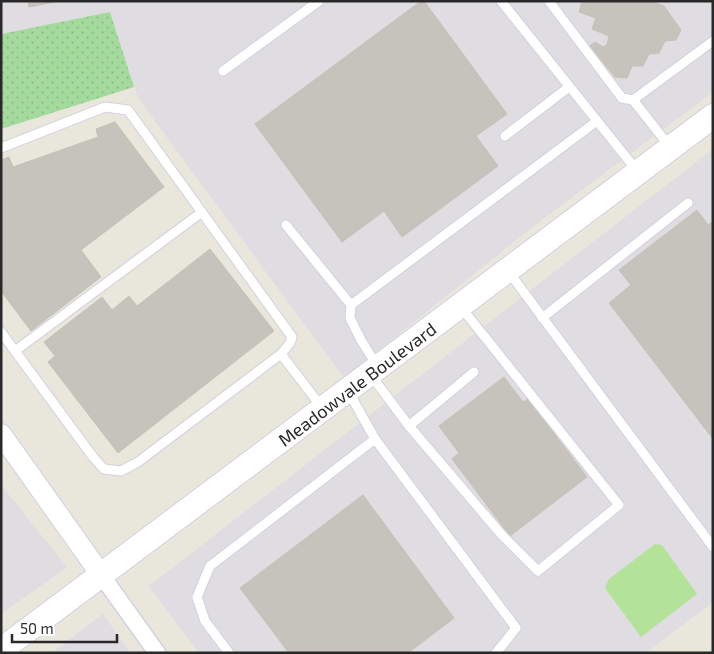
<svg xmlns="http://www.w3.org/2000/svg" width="714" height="654" viewBox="0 0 714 654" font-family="'Exo 2',sans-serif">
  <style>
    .industrial { fill: #dfdce2 }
    .grass { fill: url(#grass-dots) }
    .pitch { fill: #b3e299 }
    .building { fill: #c5c3bb; stroke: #c4c2b6 }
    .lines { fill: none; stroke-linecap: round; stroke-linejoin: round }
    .service-casing { stroke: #d1d1e0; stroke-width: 11 }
    .minor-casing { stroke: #d1d1e0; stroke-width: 19 }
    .tertiary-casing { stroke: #d1d1e0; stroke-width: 22 }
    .secondary-casing { stroke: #d1d1e0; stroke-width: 26 }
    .service { stroke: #fff; stroke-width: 9 }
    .minor { stroke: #fff; stroke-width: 16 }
    .tertiary { stroke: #fff; stroke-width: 20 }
    .secondary { stroke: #fff; stroke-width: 24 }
    .labels { text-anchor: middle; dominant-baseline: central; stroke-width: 5; stroke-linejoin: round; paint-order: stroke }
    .street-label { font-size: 18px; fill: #292929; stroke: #fff }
  </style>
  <defs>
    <pattern id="grass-dots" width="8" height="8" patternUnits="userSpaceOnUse" patternTransform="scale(1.25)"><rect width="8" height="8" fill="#a4db9d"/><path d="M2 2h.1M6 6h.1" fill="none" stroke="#8dbc87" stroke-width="1.8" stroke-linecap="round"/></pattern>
  </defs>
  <rect width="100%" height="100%" fill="#e9e7dc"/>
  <g class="industrial">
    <polygon points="1,1 713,1 713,92 535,225 344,378 138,98 110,12 1,34"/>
    <polygon points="713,149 713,602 646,653 199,653 149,586"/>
    <polygon points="1,485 67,567 1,614"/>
    <polygon points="103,614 130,653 52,653"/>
  </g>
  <polygon class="grass" points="110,12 134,87 1,129 1,34"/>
  <polygon class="pitch" points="655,544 662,545 697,594 641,637 605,588 609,579"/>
  <g class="building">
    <polygon points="28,1 55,1 55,2 29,7"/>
    <polygon points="421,1 424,1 507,114 476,136 498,166 402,237 384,211 342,242 255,124"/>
    <polygon points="582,1 651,1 664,6 681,30 676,40 665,41 659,53 649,54 643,66 632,66 627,78 615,77 590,46 595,42 603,47 607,45 609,36 592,29 596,18 579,12"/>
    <polygon points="115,122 164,187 81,250 101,277 31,331 1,291 1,160 9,157 13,167 98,137 96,129"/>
    <polygon points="697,210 708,225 713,222 713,439 609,303 631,285 619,270"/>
    <polygon points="210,249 274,331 118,453 48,362 55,356 44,342 102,297 112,310 129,296 137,306"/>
    <polygon points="504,377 523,402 528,399 587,477 510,536 452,459 459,453 439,426"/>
    <polygon points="363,495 454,618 408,653 289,653 240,588"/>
  </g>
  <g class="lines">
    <defs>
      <g id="service">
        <polyline points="501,1 638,172"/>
        <polyline points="549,1 622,98 633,100"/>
        <polyline points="223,71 319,1"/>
        <polyline points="505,136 569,87"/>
        <polyline points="670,147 633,100 713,41"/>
        <polyline points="1,148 105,107 128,110 292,337 290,343 281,354 138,462 121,471 104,469 93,457 1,332"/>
        <polyline points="286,225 351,305"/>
        <polyline points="508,271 713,547"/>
        <polyline points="542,318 688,203"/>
        <polyline points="15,351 202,212"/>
        <polyline points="281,354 323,409"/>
        <polyline points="377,366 361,340 350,318 351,305 597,121"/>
        <polyline points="370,374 409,426 474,372"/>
        <polyline points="348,391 375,439 516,628 496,653"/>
        <polyline points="409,426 501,534 538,571 619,505 460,306"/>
        <polyline points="229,653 205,621 197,597 210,566 375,439"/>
      </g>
      <polyline id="minor" points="102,576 157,653"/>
      <polyline id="tertiary" points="1,434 102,576"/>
      <polyline id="secondary" points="1,650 713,116"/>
    </defs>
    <use href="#service" class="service-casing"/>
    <use href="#minor" class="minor-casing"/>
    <use href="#tertiary" class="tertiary-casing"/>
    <use href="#secondary" class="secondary-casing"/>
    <use href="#service" class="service"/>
    <use href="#minor" class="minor"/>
    <use href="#tertiary" class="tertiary"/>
    <use href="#secondary" class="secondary"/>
  </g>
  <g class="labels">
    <g class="street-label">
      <text transform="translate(357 384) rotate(-37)">Meadowvale Boulevard</text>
    </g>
  </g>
  <rect width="714" height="654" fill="none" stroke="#292929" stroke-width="5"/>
  <path d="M12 634v8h105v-8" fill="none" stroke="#292929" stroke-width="2.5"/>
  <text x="20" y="634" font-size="15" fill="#292929" stroke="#ffffff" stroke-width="4" paint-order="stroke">50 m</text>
</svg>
